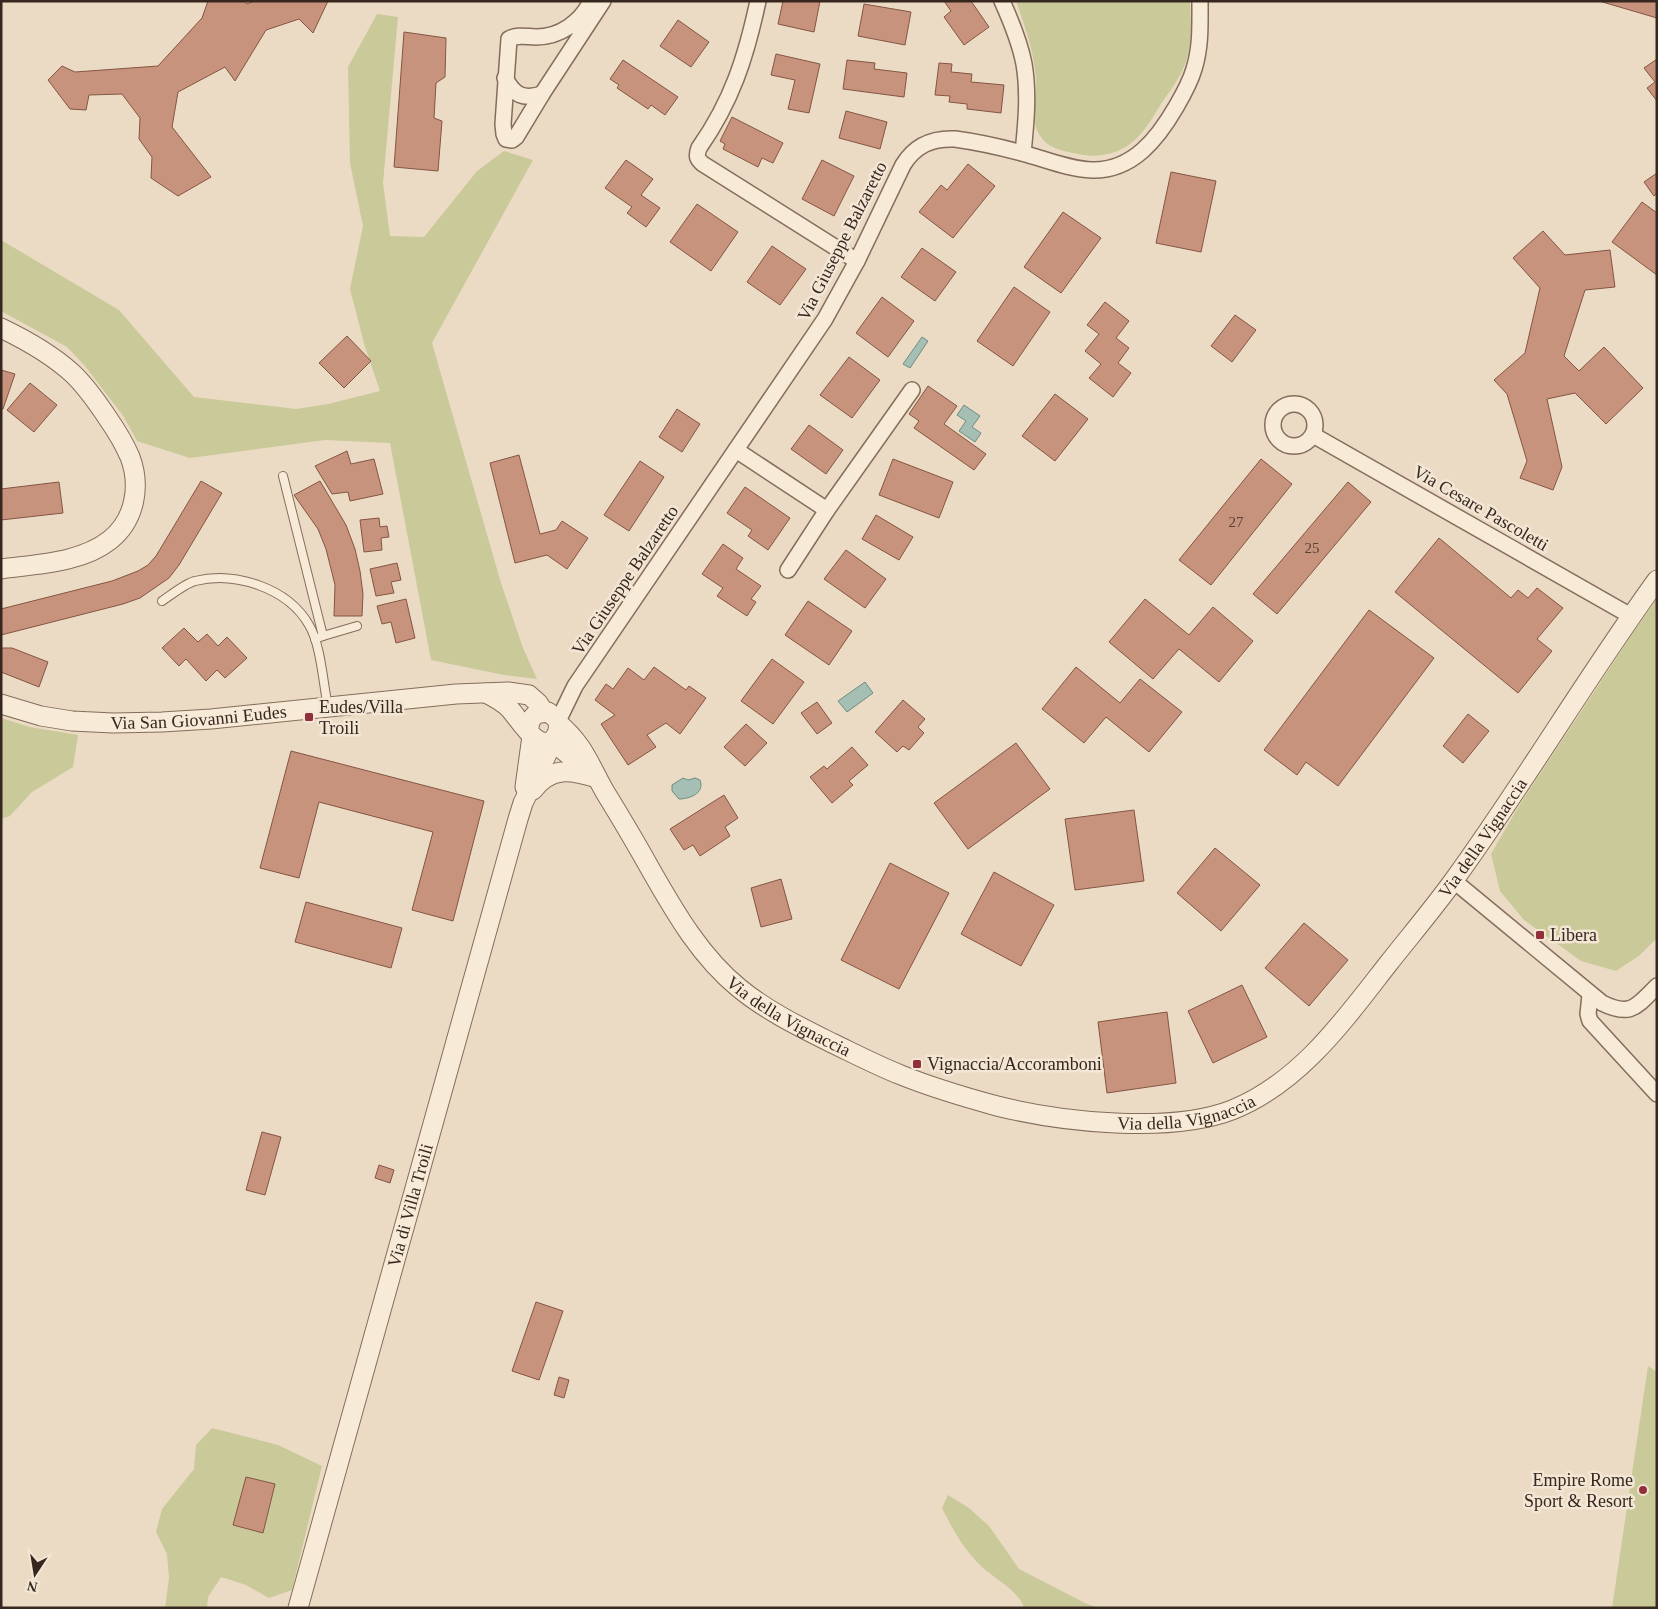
<svg xmlns="http://www.w3.org/2000/svg" width="1658" height="1609" viewBox="0 0 1658 1609" font-family="'Times New Roman',serif">
  <style>
    .green { fill: #c9c999 }
    .water { fill: #a6bfb5; stroke: #6d8d81 }
    .building { fill: #c8937c; stroke: #835543 }
    .lines { fill: none; stroke-linecap: round; stroke-linejoin: round }
    .service-casing { stroke: #856d5c; stroke-width: 10 }
    .minor-casing { stroke: #856d5c; stroke-width: 18 }
    .tertiary-casing { stroke: #856d5c; stroke-width: 21 }
    .service { stroke: #f7ead7; stroke-width: 8 }
    .minor { stroke: #f7ead7; stroke-width: 15 }
    .tertiary { stroke: #f7ead7; stroke-width: 19 }
    .poi-dot { fill: #912f3b; stroke: #f3e6d4; stroke-width: 2 }
    .labels { text-anchor: middle; dominant-baseline: central; stroke-width: 5; stroke-linejoin: round; paint-order: stroke }
    .number-label { font-size: 15px; fill: #5a4236 }
    .street-label { font-size: 18px; fill: #36271f; stroke: #f3e6d4 }
    .poi-label { font-size: 18px; fill: #36271f; stroke: #f3e6d4; text-anchor: start }
  </style>
  <rect width="100%" height="100%" fill="#ecdbc4"/>
  <g class="green">
    <path d="M1016 1H1190C1191 19 1192 37 1188 54 1184 73 1172 88 1161 104 1154 115 1147 128 1137 138 1122 153 1099 159 1078 154 1064 151 1049 149 1041 137 1029 121 1037 97 1036 78 1034 52 1025 26 1016 1Z"/>
    <polygon points="377,14 398,17 383,183 390,236 424,237 477,171 504,151 533,160 432,343 501,583 523,648 537,679 504,675 431,660 390,443 325,440 190,458 137,441 124,417 85,366 67,347 1,311 1,240 119,310 194,397 296,409 328,404 380,391 365,347 350,289 363,226 350,163 348,67"/>
    <polygon points="1657,599 1657,938 1640,955 1616,971 1581,961 1524,920 1500,891 1491,854 1517,809 1634,631"/>
    <polygon points="1,718 30,727 78,735 73,767 32,792 10,816 1,819"/>
    <polygon points="1648,1366 1657,1372 1657,1608 1612,1608"/>
    <polygon points="212,1428 278,1445 322,1466 292,1590 269,1598 246,1585 221,1577 208,1597 207,1608 165,1608 169,1578 167,1554 156,1532 162,1509 194,1469 196,1445"/>
    <path d="M948 1495 969 1508 989 1526 1019 1569 1087 1604 1099 1608H1024C1018 1590 995 1579 982 1567 964 1550 953 1530 942 1508Z"/>
  </g>
  <g class="water">
    <polygon points="922,337 928,341 910,368 903,364"/>
    <polygon points="964,405 980,416 972,427 981,433 975,442 959,431 966,421 957,415"/>
    <polygon points="865,682 873,693 847,712 838,701"/>
    <path d="M683 778 688 780 695 778 700 780C705 793 690 799 679 799L672 791V785Z"/>
  </g>
  <g class="building">
    <polygon points="208,1 245,1 247,4 254,1 328,1 313,33 299,19 266,30 235,81 225,67 178,92 172,127 211,177 178,196 151,178 152,157 139,139 140,118 122,94 89,95 86,110 70,109 48,80 62,66 75,72 158,66 202,18"/>
    <polygon points="783,1 820,1 814,32 778,24"/>
    <polygon points="944,1 971,1 989,27 964,45 944,17 951,11"/>
    <polygon points="1599,1 1657,1 1657,18"/>
    <polygon points="864,4 911,12 905,45 858,36"/>
    <polygon points="678,20 709,42 691,67 660,46"/>
    <polygon points="404,32 446,38 445,77 436,83 434,118 442,121 438,171 394,167"/>
    <polygon points="776,54 820,64 809,113 788,109 795,80 771,75"/>
    <polygon points="1657,59 1657,101 1647,88 1655,82 1644,68"/>
    <polygon points="623,60 678,97 665,115 651,105 648,109 617,88 619,85 610,79"/>
    <polygon points="847,60 875,63 874,69 907,73 904,97 843,89"/>
    <polygon points="939,63 952,64 951,72 972,74 971,82 1004,85 1001,113 967,109 967,104 949,102 950,96 935,95"/>
    <polygon points="846,111 887,122 880,149 839,138"/>
    <polygon points="732,117 783,143 773,163 762,158 758,167 723,149 725,144 720,141"/>
    <polygon points="626,160 653,179 641,195 660,208 646,227 627,213 632,207 605,188"/>
    <polygon points="822,160 854,176 834,216 802,199"/>
    <polygon points="968,164 995,186 953,238 919,212 941,185 947,190"/>
    <polygon points="1171,172 1216,181 1201,252 1156,243"/>
    <polygon points="1657,173 1657,193 1654,196 1644,182"/>
    <polygon points="1642,202 1657,213 1657,275 1612,242"/>
    <polygon points="697,204 738,232 711,271 670,242"/>
    <polygon points="1063,212 1101,238 1061,293 1024,267"/>
    <polygon points="1543,231 1565,255 1610,250 1615,287 1585,290 1564,356 1579,371 1604,347 1643,388 1606,424 1575,393 1547,399 1562,467 1553,490 1520,478 1527,461 1507,394 1494,380 1525,353 1540,288 1513,258"/>
    <polygon points="772,246 806,269 780,305 747,282"/>
    <polygon points="922,248 956,272 935,301 901,277"/>
    <polygon points="1014,287 1050,312 1013,366 977,341"/>
    <polygon points="882,297 914,321 888,357 856,333"/>
    <polygon points="1105,302 1129,321 1116,338 1129,348 1118,363 1131,373 1113,397 1089,378 1101,364 1085,351 1099,334 1087,325"/>
    <polygon points="1235,315 1256,330 1232,362 1211,346"/>
    <polygon points="347,336 371,361 344,388 319,363"/>
    <polygon points="849,357 880,380 852,418 820,395"/>
    <polygon points="1,370 15,374 3,409 1,409"/>
    <polygon points="30,383 57,405 34,432 7,410"/>
    <polygon points="928,386 957,406 944,424 986,454 974,470 914,428 919,421 909,414"/>
    <polygon points="1055,394 1088,419 1055,461 1022,436"/>
    <polygon points="677,409 700,424 682,452 659,437"/>
    <polygon points="809,425 843,450 826,474 791,449"/>
    <polygon points="347,451 351,464 374,459 383,494 350,501 348,492 332,494 315,466"/>
    <polygon points="519,455 540,534 556,530 562,521 588,538 567,569 547,555 515,563 490,463"/>
    <polygon points="893,459 953,482 939,518 879,495"/>
    <polygon points="1261,459 1292,484 1211,585 1179,560"/>
    <polygon points="640,461 664,477 629,531 604,515"/>
    <polygon points="201,481 222,493 179,565 169,578 140,598 123,604 1,635 1,609 112,581 138,571 148,565 156,556"/>
    <polygon points="320,481 346,525 355,549 360,571 363,594 362,616 334,616 335,585 326,549 318,529 294,495"/>
    <polygon points="59,482 63,513 1,520 1,489"/>
    <polygon points="1348,482 1371,502 1277,614 1253,594"/>
    <polygon points="745,487 790,518 768,550 748,536 752,530 727,513"/>
    <polygon points="876,515 913,537 899,560 862,539"/>
    <polygon points="379,518 380,527 387,526 389,537 381,538 382,550 364,552 360,520"/>
    <polygon points="1439,538 1511,598 1518,590 1528,598 1537,588 1563,608 1537,639 1552,651 1518,693 1395,592"/>
    <polygon points="723,544 743,558 736,569 761,586 751,599 756,602 747,616 717,596 723,588 702,574"/>
    <polygon points="846,550 886,579 865,608 824,579"/>
    <polygon points="397,563 401,580 391,582 394,593 376,596 370,569"/>
    <polygon points="406,599 415,638 396,643 391,622 382,624 377,606"/>
    <polygon points="1145,599 1189,635 1213,607 1253,641 1219,682 1179,649 1153,679 1109,642"/>
    <polygon points="808,601 852,631 829,665 785,635"/>
    <polygon points="1369,610 1434,658 1338,786 1306,762 1297,775 1264,750"/>
    <polygon points="184,628 198,642 207,634 218,646 227,637 247,658 225,678 217,670 206,681 186,659 179,666 162,648"/>
    <polygon points="1,648 12,648 48,662 39,687 1,672"/>
    <polygon points="772,659 804,682 773,724 741,701"/>
    <polygon points="654,667 686,690 689,686 706,698 680,734 666,723 647,735 656,747 628,765 601,724 615,715 595,700 606,684 613,689 628,668 644,680"/>
    <polygon points="1076,667 1120,703 1140,679 1182,712 1149,752 1106,717 1084,743 1042,709"/>
    <polygon points="903,700 925,719 918,727 924,733 909,750 903,746 897,752 875,732"/>
    <polygon points="817,702 832,723 817,734 801,713"/>
    <polygon points="1468,714 1489,731 1463,763 1443,746"/>
    <polygon points="746,724 767,743 745,766 724,747"/>
    <polygon points="1016,743 1050,789 968,849 934,803"/>
    <polygon points="852,747 868,765 849,781 853,785 832,803 810,777 824,766 827,769"/>
    <polygon points="291,751 484,801 453,921 412,910 433,832 319,802 299,878 260,868"/>
    <polygon points="724,795 738,818 725,827 730,836 700,856 693,845 684,850 670,829"/>
    <polygon points="1134,810 1144,881 1075,890 1065,819"/>
    <polygon points="1215,848 1260,885 1221,931 1177,893"/>
    <polygon points="890,863 949,893 899,989 841,960"/>
    <polygon points="994,872 1054,905 1021,966 961,934"/>
    <polygon points="781,879 792,919 761,927 751,888"/>
    <polygon points="306,902 402,928 391,968 295,942"/>
    <polygon points="1304,923 1348,960 1309,1006 1265,968"/>
    <polygon points="1242,985 1267,1037 1213,1063 1188,1011"/>
    <polygon points="1167,1012 1176,1083 1107,1093 1098,1022"/>
    <polygon points="262,1132 281,1137 265,1195 246,1190"/>
    <polygon points="379,1165 394,1170 390,1183 375,1178"/>
    <polygon points="536,1302 563,1311 539,1380 512,1371"/>
    <polygon points="559,1377 569,1380 564,1398 554,1395"/>
    <polygon points="246,1477 275,1484 263,1533 233,1525"/>
  </g>
  <g class="lines">
    <defs>
      <g id="service">
        <polyline points="283,476 323,636 315,639"/>
        <path d="M162 601C171 595 186 583 195 581 235 571 288 588 309 625 321 645 323 683 328 707"/>
        <polyline points="323,636 357,626"/>
      </g>
      <g id="minor">
        <path d="M591 1C581 22 560 37 536 37 527 37 517 34 509 39L503 124 504 134 506 139 512 140 516 137 542 94 603 1"/>
        <path d="M758 1C746 57 732 101 699 148 696 156 697 159 703 164L857 261"/>
        <path d="M1002 1C1011 21 1020 43 1024 64 1029 93 1026 124 1023 153"/>
        <path d="M505 78C514 95 523 100 542 94"/>
        <circle cx="1294" cy="425" r="21"/>
        <polyline points="1313,435 1631,616"/>
        <polyline points="736,450 827,510"/>
        <polyline points="788,570 827,510 912,390"/>
        <path d="M558 721 575 686 825 319 857 261 903 165C915 145 932 138 955 139 977 142 1000 147 1022 153 1045 159 1068 169 1092 170 1133 171 1158 138 1176 107 1183 95 1190 83 1194 69 1201 47 1200 24 1200 1"/>
        <path d="M1454 881 1602 1003C1631 1017 1636 1007 1657 986"/>
        <polyline points="1590,995 1588,1014 1590,1021 1657,1094"/>
      </g>
      <g id="tertiary">
        <path d="M1 328C26 340 51 354 72 373 86 386 97 402 107 417 116 430 124 443 130 457 141 486 135 520 110 540 81 563 37 564 1 569"/>
        <path d="M486 693C494 697 502 701 509 708 518 717 540 757 555 737 559 732 559 725 557 719L548 712 536 714C529 720 528 726 530 734"/>
        <path id="s1" d="M1 704 41 716 72 721 113 723 162 722 211 719 456 694 508 692 529 695 538 703 544 712"/>
        <path id="s2" d="M558 723C584 745 589 764 605 792 621 818 637 845 652 872 676 914 701 957 739 988 767 1011 800 1027 832 1043 855 1054 878 1066 901 1075 933 1088 964 1097 997 1106 1061 1122 1170 1134 1232 1110 1300 1083 1345 1019 1388 964 1410 936 1433 909 1454 880 1525 782 1586 678 1657 580"/>
        <polyline points="552,741 592,774"/>
        <polyline points="525,787 532,736"/>
        <path d="M533 790C551 766 571 770 597 778"/>
        <path id="s3" d="M298 1608 518 819 523 803 547 754 550 742"/>
      </g>
    </defs>
    <use href="#service" class="service-casing"/>
    <use href="#minor" class="minor-casing"/>
    <use href="#tertiary" class="tertiary-casing"/>
    <use href="#service" class="service"/>
    <use href="#minor" class="minor"/>
    <use href="#tertiary" class="tertiary"/>
  </g>
  <g class="poi-dot">
    <rect x="304" y="712" width="10" height="10" rx="2.5"/>
    <rect x="1535" y="930" width="10" height="10" rx="2.5"/>
    <rect x="912" y="1059" width="10" height="10" rx="2.5"/>
    <circle cx="1643" cy="1490" r="5"/>
  </g>
  <g class="labels">
    <g class="number-label">
      <text x="1236" y="522">27</text>
      <text x="1312" y="548">25</text>
    </g>
    <g class="street-label">
      <text transform="translate(842 241) rotate(-63)">Via Giuseppe Balzaretto</text>
      <text transform="translate(1481 508) rotate(30)">Via Cesare Pascoletti</text>
      <text transform="translate(625 580) rotate(-56)">Via Giuseppe Balzaretto</text>
      <text stroke="none"><textPath href="#s1" startOffset="200">Via San Giovanni Eudes</textPath></text>
      <text stroke="none"><textPath href="#s2" startOffset="1220">Via della Vignaccia</textPath></text>
      <text stroke="none"><textPath href="#s2" startOffset="380">Via della Vignaccia</textPath></text>
      <text stroke="none"><textPath href="#s2" startOffset="800">Via della Vignaccia</textPath></text>
      <text stroke="none"><textPath href="#s3" startOffset="418">Via di Villa Troili</textPath></text>
    </g>
    <g class="poi-label">
      <text x="319" y="707">Eudes/Villa<tspan x="319" dy="21">Troili</tspan></text>
      <text x="1550" y="935">Libera</text>
      <text x="927" y="1064">Vignaccia/Accoramboni</text>
      <text x="1633" y="1480" text-anchor="end">Empire Rome<tspan x="1633" dy="21">Sport &amp; Resort</tspan></text>
    </g>
  </g>
  <rect width="1658" height="1609" fill="none" stroke="#36271f" stroke-width="5"/>
  <g transform="translate(35 1574) rotate(192)" stroke="#f3e6d4" stroke-width="4" paint-order="stroke">
  <path d="M0-4L9 19L0 12L-9 19Z" fill="#36271f"/>
  <text y="-8" font-size="14" font-weight="bold" text-anchor="middle" fill="#36271f">N</text>
  </g>
</svg>
